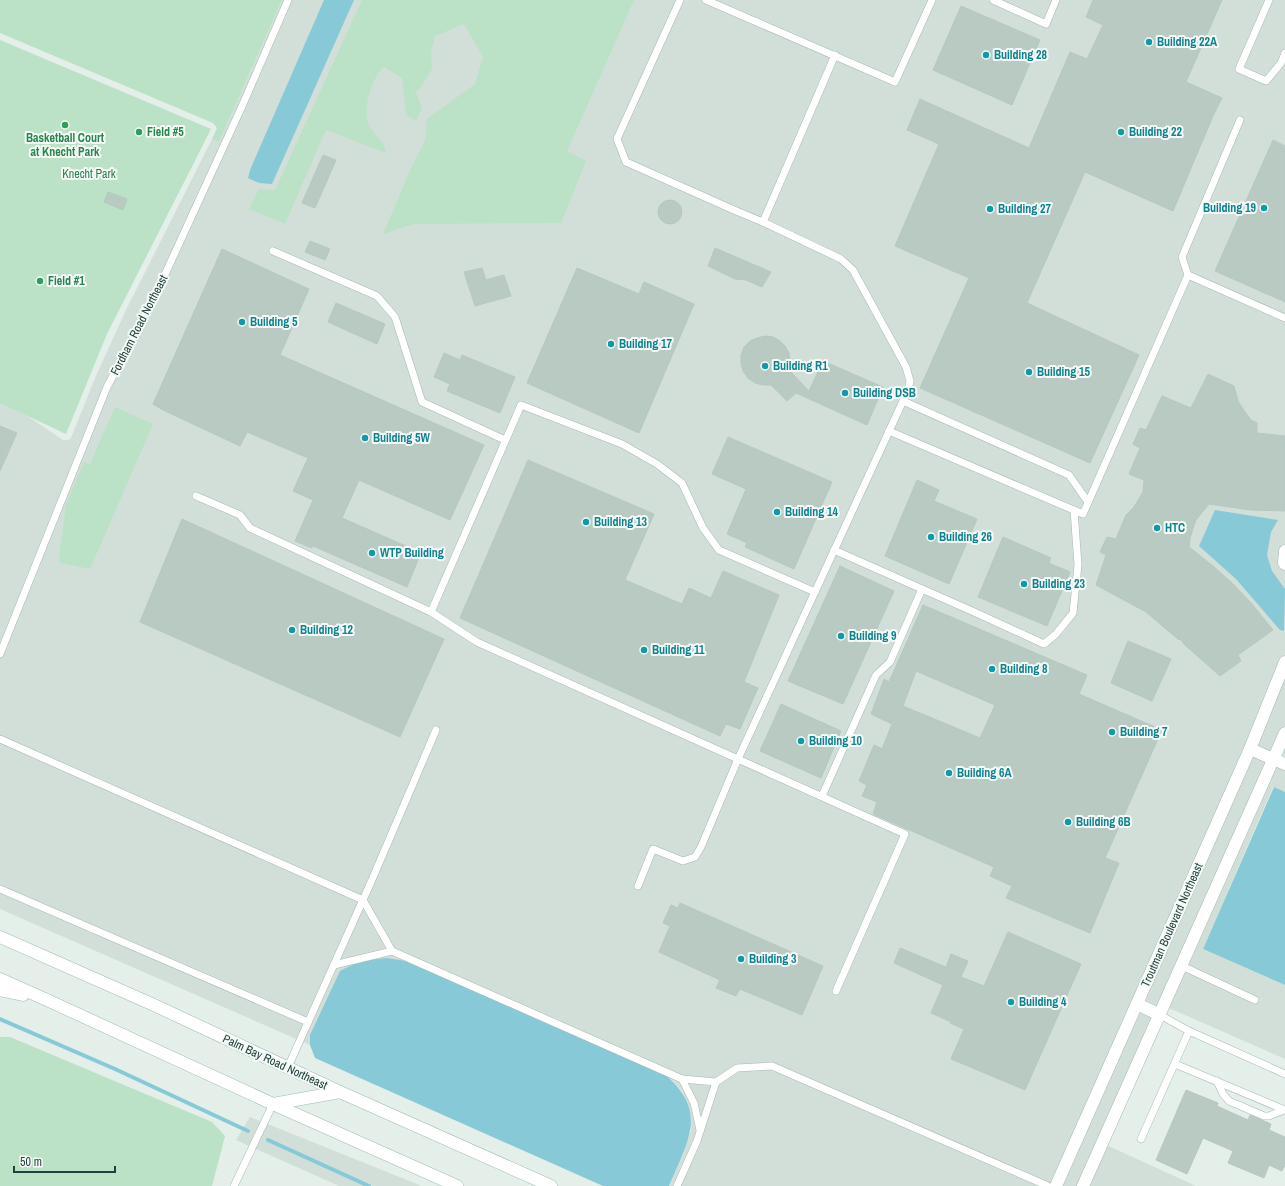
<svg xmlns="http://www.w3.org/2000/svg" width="1285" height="1186" viewBox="0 0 1285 1186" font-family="'Archivo Narrow',sans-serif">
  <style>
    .built { fill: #d2dfd9 }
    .green { fill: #bbe1c6 }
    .water { fill: #88c9d8 }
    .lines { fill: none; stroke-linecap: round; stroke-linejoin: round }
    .stream { stroke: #88c9d8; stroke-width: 4 }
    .building { fill: #b9cac3; stroke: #b5c9c1; fill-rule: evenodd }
    .service-casing { stroke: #a6b8b2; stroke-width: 8 }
    .minor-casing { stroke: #a6b8b2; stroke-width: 13 }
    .secondary-casing { stroke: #a1bbb3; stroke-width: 13 }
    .service { stroke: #fff; stroke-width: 7 }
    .minor { stroke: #fff; stroke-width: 12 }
    .secondary { stroke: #fff; stroke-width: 12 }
    .culture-dot { fill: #0f9aa8; stroke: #f5faf8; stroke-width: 1.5 }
    .leisure-dot { fill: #2e9e5b; stroke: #f5faf8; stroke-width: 1.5 }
    .labels { text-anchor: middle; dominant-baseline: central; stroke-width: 4; stroke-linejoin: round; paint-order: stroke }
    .culture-label { font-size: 12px; font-weight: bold; fill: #0d838f; stroke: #f5faf8; text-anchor: start }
    .leisure-label { font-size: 12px; font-weight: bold; fill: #27864d; stroke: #f5faf8; text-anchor: start }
    .park-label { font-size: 12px; fill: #287d4b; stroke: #f5faf8 }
    .street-label { font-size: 12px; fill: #21423a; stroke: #f5faf8 }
  </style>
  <rect width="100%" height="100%" fill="#e4efea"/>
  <g class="built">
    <polygon points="282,0 1285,0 1285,792 1273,787 1203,949 1285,985 1285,1059 1160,1004 1100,1142 1196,1186 669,1186 683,1155 691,1130 683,1092 673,1081 662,1072 310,1035 310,1045 0,909 0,401 26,415 63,440 68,440 71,438 95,378 125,312 212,139 219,142"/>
    <polygon points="250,1117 422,1186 339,1186 236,1140"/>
  </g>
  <g class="green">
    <polygon points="0,0 282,0 219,142 212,139 217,128 213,123 0,33"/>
    <path d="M362 0H634L567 151 586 161 561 223 414 224 383 234 412 166 425 141 427 119 475 84 483 57 464 24 435 36 431 52 432 69 421 87 416 92 422 109 416 121 406 115 402 78 384 67C381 70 377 74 375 79 369 90 362 116 370 127 376 137 385 142 386 153L326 130 285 224 249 209 259 189 275 190Z"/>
    <polygon points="0,40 211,129 107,334 66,434 0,403"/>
    <polygon points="115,407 153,424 90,569 60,563 59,558 66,505 84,462 90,464"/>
    <polygon points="0,1037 10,1037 212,1122 225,1136 212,1186 0,1186"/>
  </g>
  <g class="water">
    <polygon points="324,0 354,0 272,184 259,183 248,178 250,170"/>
    <polygon points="1215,510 1278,520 1271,532 1267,555 1272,571 1285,589 1284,631 1280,630 1236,579 1199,546"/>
    <polygon points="1274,787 1285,792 1285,985 1203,949"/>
    <path d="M387 958 412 962 662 1072C709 1110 689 1139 669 1186H603L315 1058 310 1045V1035L340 971C355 962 369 960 387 958Z"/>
  </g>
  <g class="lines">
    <g class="stream">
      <polyline points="0,1019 115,1069 248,1131"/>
      <polyline points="268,1140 369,1186"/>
    </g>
  </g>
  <g class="building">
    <polygon points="1093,0 1222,0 1186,82 1222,98 1213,116 1173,211 1085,172 1027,303 1139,355 1090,463 920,388 969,278 895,246 939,144 907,130 920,99 1029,148 1070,52 1087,59 1103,25 1086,17"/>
    <polygon points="961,6 1040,40 1012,105 933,70"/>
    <polygon points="1273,140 1285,146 1285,302 1215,271"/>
    <polygon points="323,155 336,160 315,208 302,203"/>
    <polygon points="108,192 127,199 123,210 104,202"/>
    <circle cx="670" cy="212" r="12"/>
    <polygon points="310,241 330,249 325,260 305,252"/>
    <polygon points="715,248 771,272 762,287 746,280 735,279 708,266"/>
    <polygon points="222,249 309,289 280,355 484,445 450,520 359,480 342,518 415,550 412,557 418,560 407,587 313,546 312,548 295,541 313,500 293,491 308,458 247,432 240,446 163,410 153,404"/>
    <polygon points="482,268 486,280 504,275 511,296 475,306 464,272"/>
    <polygon points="577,268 639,294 644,282 694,304 639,433 527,383"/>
    <polygon points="336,303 385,324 377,344 328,322"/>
    <polygon points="765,336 773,337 780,341 785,346 789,353 790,361 788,369 809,391 823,361 883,387 867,425 796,393 787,401 771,385 763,385 755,383 748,378 743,371 741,363 741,355 744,347 750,341 757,338"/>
    <polygon points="444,353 460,360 462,355 515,377 500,413 447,391 450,384 434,377"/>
    <polygon points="1208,374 1234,386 1238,401 1245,412 1251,420 1257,423 1257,433 1285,436 1285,511 1250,510 1209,504 1196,520 1190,538 1189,547 1213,566 1231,582 1252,604 1273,630 1238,655 1241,661 1220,676 1185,645 1180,639 1179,640 1146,612 1096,585 1106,555 1100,552 1107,537 1116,539 1126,515 1134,507 1143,492 1144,480 1129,474 1140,448 1133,444 1140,428 1146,430 1162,396 1191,408"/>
    <polygon points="0,426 17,433 0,471"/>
    <polygon points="728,437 832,482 794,569 745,547 747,543 727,534 746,489 712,474"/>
    <polygon points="528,460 654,514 625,580 682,604 689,588 711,598 723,571 779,595 744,682 758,688 740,729 726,724 720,736 460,618"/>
    <polygon points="917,480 939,490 934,501 977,519 949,584 885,556"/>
    <polygon points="182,519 444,639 400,737 140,622"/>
    <polygon points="1003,537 1051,558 1049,563 1070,572 1047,626 978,597"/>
    <polygon points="840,566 894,591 843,704 788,681"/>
    <path d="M923 605 1087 675 1079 694 1162 730 1105 858 1119 863 1090 933 1006 898 1012 886 990 876 994 867 873 814 877 802 862 796 867 785 859 781 874 745 882 749 892 724 871 714 884 679 889 682ZM916 671 995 705 980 738 903 706Z"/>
    <polygon points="1128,641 1171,659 1152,701 1111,683"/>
    <polygon points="781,704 841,731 821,778 760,751"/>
    <polygon points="680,903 823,966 802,1015 740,989 736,996 716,988 720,980 659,952 670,926 663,923 671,905 678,908"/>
    <polygon points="1008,932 1081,964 1025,1090 951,1059 964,1029 950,1023 951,1022 931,1013 943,985 894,963 900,948 946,967 951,954 968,961 961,977 984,986"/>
    <polygon points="1186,1090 1218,1103 1217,1106 1248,1120 1250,1115 1271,1124 1269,1130 1285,1137 1285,1165 1282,1171 1269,1165 1264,1178 1228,1163 1233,1151 1203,1138 1187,1174 1156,1160"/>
  </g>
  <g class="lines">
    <defs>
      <g id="service">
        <polyline points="706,0 895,82 932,0"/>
        <polyline points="993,0 1046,24 1056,0"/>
        <polyline points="1269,0 1239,69 1266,81 1281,63 1285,53"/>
        <polyline points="763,222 835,55"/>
        <polyline points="273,251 377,296 395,317 422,402 505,440"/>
        <polyline points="1188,275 1285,318"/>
        <polyline points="903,401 1069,475 1088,502"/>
        <polyline points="889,431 1083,514 1188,275 1182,257 1240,120"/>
        <polyline points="196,496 240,515 250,528 431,612 477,642 905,834 836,991"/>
        <polyline points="834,550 922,589"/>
        <polyline points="431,612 521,405 622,444 657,464 682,483 703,528 719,550 815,592"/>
        <polyline points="0,654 107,387 157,292 243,104 288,0"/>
        <polyline points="0,739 363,900 392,951 682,1079 716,1082"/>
        <polyline points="822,796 876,675 890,662 922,589 972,611 1044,644 1056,634 1073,613 1078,565 1074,510"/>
        <polyline points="638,886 653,849 683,861 695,857 701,847 738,759 908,390 910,381 906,367 853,270 841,259 763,222 734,210 626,162 617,139 680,0"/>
        <polyline points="0,889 308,1022"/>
        <polyline points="334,965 392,951"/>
        <polyline points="1182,966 1255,1000"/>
        <polyline points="1189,1031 1285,1074"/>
        <polyline points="1175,1064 1285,1110"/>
        <polyline points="288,1067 371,882 436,730"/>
        <polyline points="682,1079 694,1103 700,1130"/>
        <polyline points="1217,1081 1223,1094 1229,1101 1264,1116 1269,1116 1284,1110"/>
        <polyline points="1141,1139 1189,1031 1160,1015"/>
        <polyline points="234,1186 273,1104"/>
        <polyline points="677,1186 697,1141 716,1082 737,1068 772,1066 1048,1186"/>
      </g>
      <g id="minor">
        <polyline points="1285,551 1284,563 1285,564"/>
        <polyline points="1250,749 1285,764"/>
        <polyline points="1137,1004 1160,1015"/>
        <polyline points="1056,1186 1250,749 1285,662"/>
        <polyline points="1083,1186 1285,733"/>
      </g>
      <g id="secondary">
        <polyline points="0,937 154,1005 340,1092 551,1186"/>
        <polyline points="0,979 47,1000 273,1104 457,1186"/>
        <polyline points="0,990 23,995"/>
        <polyline points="273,1104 340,1092"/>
      </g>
    </defs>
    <use href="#service" class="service-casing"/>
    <use href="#minor" class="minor-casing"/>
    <use href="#secondary" class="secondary-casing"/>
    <use href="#service" class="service"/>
    <use href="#minor" class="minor"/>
    <use href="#secondary" class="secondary"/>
  </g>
  <g class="culture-dot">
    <circle cx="1149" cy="42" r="4"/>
    <circle cx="986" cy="55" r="4"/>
    <circle cx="1121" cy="132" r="4"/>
    <circle cx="1264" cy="208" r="4"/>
    <circle cx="990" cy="209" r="4"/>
    <circle cx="242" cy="322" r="4"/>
    <circle cx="611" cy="344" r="4"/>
    <circle cx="765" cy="366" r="4"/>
    <circle cx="1029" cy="372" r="4"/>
    <circle cx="845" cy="393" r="4"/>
    <circle cx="365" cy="438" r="4"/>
    <circle cx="777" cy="512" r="4"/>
    <circle cx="586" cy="522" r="4"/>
    <circle cx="1157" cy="528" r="4"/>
    <circle cx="931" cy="537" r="4"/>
    <circle cx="372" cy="553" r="4"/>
    <circle cx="1024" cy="584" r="4"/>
    <circle cx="292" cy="630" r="4"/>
    <circle cx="841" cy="636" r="4"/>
    <circle cx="644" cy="650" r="4"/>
    <circle cx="992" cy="669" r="4"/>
    <circle cx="1112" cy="732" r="4"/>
    <circle cx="801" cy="741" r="4"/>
    <circle cx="949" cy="773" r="4"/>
    <circle cx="1068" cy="822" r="4"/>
    <circle cx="741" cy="959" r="4"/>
    <circle cx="1011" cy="1002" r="4"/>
  </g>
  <g class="leisure-dot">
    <circle cx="65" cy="125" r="4"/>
    <circle cx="139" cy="132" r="4"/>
    <circle cx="40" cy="281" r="4"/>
  </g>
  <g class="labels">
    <g class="culture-label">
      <text x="1157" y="42">Building 22A</text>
      <text x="994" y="55">Building 28</text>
      <text x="1129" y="132">Building 22</text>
      <text x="1256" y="208" text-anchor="end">Building 19</text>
      <text x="998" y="209">Building 27</text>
      <text x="250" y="322">Building 5</text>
      <text x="619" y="344">Building 17</text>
      <text x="773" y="366">Building R1</text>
      <text x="1037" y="372">Building 15</text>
      <text x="853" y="393">Building DSB</text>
      <text x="373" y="438">Building 5W</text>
      <text x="785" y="512">Building 14</text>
      <text x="594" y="522">Building 13</text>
      <text x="1165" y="528">HTC</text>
      <text x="939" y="537">Building 26</text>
      <text x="380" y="553">WTP Building</text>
      <text x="1032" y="584">Building 23</text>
      <text x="300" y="630">Building 12</text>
      <text x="849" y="636">Building 9</text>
      <text x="652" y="650">Building 11</text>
      <text x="1000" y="669">Building 8</text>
      <text x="1120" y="732">Building 7</text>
      <text x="809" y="741">Building 10</text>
      <text x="957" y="773">Building 6A</text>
      <text x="1076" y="822">Building 6B</text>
      <text x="749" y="959">Building 3</text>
      <text x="1019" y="1002">Building 4</text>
    </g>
    <g class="leisure-label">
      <text x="147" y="132">Field #5</text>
      <text x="65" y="138" text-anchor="middle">Basketball Court<tspan x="65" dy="14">at Knecht Park</tspan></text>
      <text x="48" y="281">Field #1</text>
    </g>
    <g class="park-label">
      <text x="89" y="174">Knecht Park</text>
    </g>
    <g class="street-label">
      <text transform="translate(139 325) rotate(-63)">Fordham Road Northeast</text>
      <text transform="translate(1172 925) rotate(-66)">Troutman Boulevard Northeast</text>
      <text transform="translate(275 1062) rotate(25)">Palm Bay Road Northeast</text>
    </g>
  </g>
  <path d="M14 1166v6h101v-6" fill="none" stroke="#21423a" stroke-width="2"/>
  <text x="20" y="1166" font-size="12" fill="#21423a" stroke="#f5faf8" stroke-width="3" paint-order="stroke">50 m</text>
</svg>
